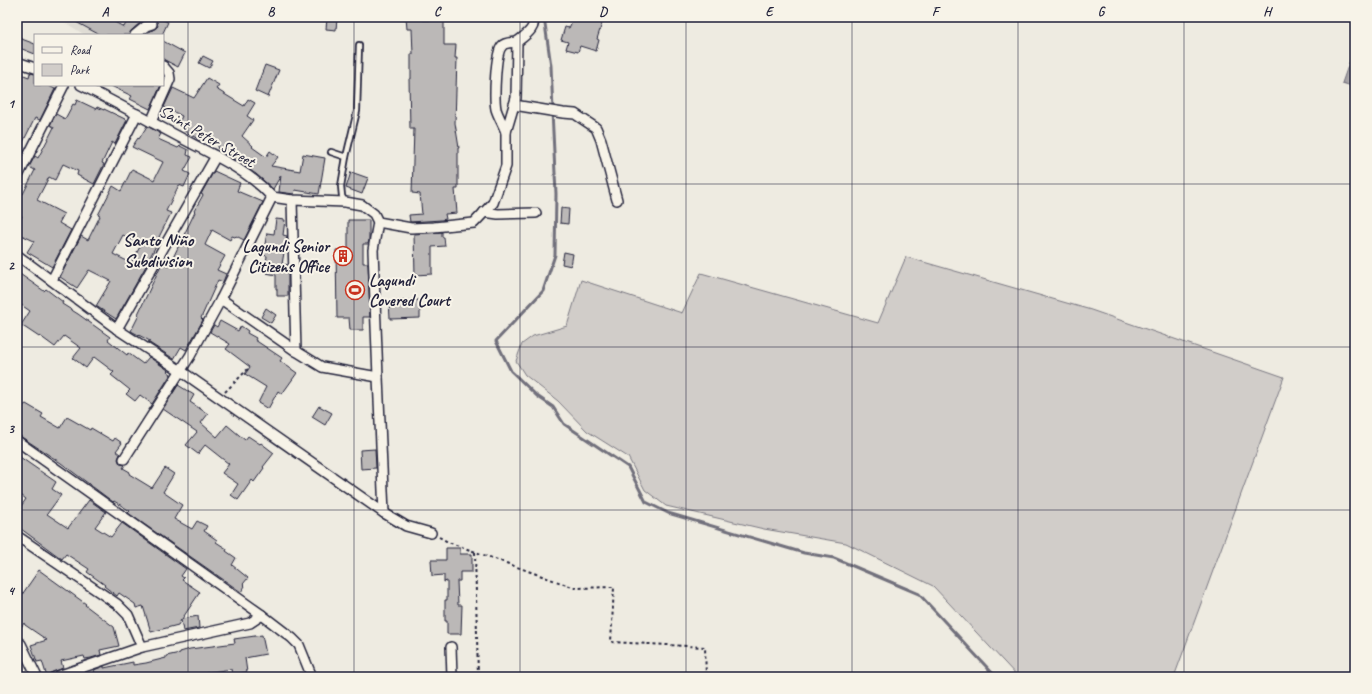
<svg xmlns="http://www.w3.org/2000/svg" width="1372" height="694" viewBox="0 0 1372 694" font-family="Caveat,sans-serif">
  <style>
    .built { fill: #dfdcd4 }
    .green { fill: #d1cdc9; stroke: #7a7882 }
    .water { fill: #a6a3a6; stroke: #716f7b }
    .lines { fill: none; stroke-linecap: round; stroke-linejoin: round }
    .stream { stroke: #716f7b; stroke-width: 3 }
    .building { fill: #bbb8b7; stroke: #22223b; fill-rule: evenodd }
    .lane-casing { stroke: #22223b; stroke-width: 8 }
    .street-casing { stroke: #22223b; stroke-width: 12 }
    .path { stroke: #22223b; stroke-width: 2; stroke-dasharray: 3 3; stroke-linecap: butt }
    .lane { stroke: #f7f3e8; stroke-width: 4.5 }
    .street { stroke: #f7f3e8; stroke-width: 9 }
    .grid { fill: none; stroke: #22223b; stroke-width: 1; stroke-opacity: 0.55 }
    .labels { text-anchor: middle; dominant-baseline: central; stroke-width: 4; stroke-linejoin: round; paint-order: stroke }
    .street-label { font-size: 17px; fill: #22223b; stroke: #f7f3e8 }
    .poi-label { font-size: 17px; font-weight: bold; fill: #22223b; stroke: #f7f3e8; text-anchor: end }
    .neighbourhood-label { font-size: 18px; font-weight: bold; fill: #22223b; stroke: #f7f3e8 }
    .neatline { fill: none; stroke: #22223b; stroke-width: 1.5 }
    .grid-label { font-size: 13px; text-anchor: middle; font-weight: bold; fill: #22223b }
  </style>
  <rect width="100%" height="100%" fill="#eeebe1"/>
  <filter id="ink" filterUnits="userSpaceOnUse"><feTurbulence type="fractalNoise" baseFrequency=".025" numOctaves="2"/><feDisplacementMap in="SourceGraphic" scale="8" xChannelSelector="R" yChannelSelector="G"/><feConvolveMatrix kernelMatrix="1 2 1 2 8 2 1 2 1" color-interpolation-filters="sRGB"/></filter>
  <g filter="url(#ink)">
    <polygon class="built" points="56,17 112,17 101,35 85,35"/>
    <polygon class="green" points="906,257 1091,310 1284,377 1174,677 1018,677 933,586 846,543 764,529 666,506 645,490 628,457 587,431 558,401 525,375 516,361 522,344 533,336 567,326 581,280 682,313 701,273 878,323"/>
    <polygon class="water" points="1355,46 1355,87 1342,83"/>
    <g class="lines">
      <polyline class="stream" points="544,17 551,66 553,110 552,111 556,194 555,255 543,291 496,341 511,371 537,396 553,407 564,424 628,467 646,502 668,513 804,553 834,558 919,594 996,677"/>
    </g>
    <g class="building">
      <polygon points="67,17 105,17 124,27 129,17 156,17 168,22 162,35 144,35 156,28 158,26 156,20 153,18 142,21 131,31 129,35 100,35"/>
      <polygon points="574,17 604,17 597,39 599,40 596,51 580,46 578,52 566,49 568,42 561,40 565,27 569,28"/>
      <polygon points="327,18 337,18 336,30 326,29"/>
      <polygon points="406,18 423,18 423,20 444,20 444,45 456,45 455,58 457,58 455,123 459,148 458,148 458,189 455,189 457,213 445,214 446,219 441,220 410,222 409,215 422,214 420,194 412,193 414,129 410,129 409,79 411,79 411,54 413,54 412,29 407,29"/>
      <polygon points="19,38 35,44 35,54 17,47"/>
      <polygon points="163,41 185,53 178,67 163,59"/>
      <polygon points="203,56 213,61 209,68 199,63"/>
      <polygon points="265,65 279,70 268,97 255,91"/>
      <polygon points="30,73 35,74 35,85 47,85 55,89 40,120 35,118 20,148 24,151 19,161 17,161 17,83 21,74 29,77"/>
      <polygon points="207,78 219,85 216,89 244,106 248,99 255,103 247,116 253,120 242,136 253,146 252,147 266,157 270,151 278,157 271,166 300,171 303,154 325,158 319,194 295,190 294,194 279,192 281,175 273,189 256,174 233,159 234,158 217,148 219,145 203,135 200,140 184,131 185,129 178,125 182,116 164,107 173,88 194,98"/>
      <polygon points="109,85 161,85 150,109 130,99 132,96"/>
      <polygon points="77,100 96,109 97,107 104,110 104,109 127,120 115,144 112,142 102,163 104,164 94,184 77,175 78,171 63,164 55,180 49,177 37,200 64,214 59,223 71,230 52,267 27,252 34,241 17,233 17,226 22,216 17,214 17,192 23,194 35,170 29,167 35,156 38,158 50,135 54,127 50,125 56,114 65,119 73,104 75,105"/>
      <path d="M147 126 161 134 158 139 178 148 180 146 188 150 187 155 192 157 184 171 190 174 184 187 179 185 166 211 171 213 159 237 160 238 150 257H151L116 319 96 306 111 281 89 270 77 288 60 277 81 236 88 240 100 216 98 215 113 186 121 191 132 169 154 180 163 162 132 147 138 138 139 139ZM123 235 141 245 131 263 113 254Z"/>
      <polygon points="214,171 240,183 237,191 263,202 244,240 236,236 235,237 232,236 230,240 212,230 205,245 225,256 217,270 226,274 223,282 218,280 201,318 203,320 186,350 181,347 174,359 148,342 150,341 131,331 139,315 138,314 162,263 169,266 195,212 194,211 203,195 201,194"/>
      <polygon points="351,172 368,178 362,194 346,188"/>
      <polygon points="561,208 569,209 568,224 560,223"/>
      <polygon points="276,219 285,220 283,235 287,236 282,264 288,265 288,296 277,296 277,289 276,289 276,275 266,273 268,264 266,263 267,256 263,255 267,233 274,234"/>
      <polygon points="348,220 369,220 369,240 368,244 363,244 363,263 368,263 370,317 363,317 363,330 350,330 349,318 337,318 336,250 348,250"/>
      <polygon points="442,232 442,237 444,237 445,246 432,247 432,274 415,275 414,234"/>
      <polygon points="564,252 573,254 571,266 562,264"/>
      <polygon points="17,272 44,291 46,289 63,302 62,304 78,314 110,337 108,340 127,355 128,353 143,364 149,357 168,370 167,371 171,374 152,404 140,395 135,401 126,394 130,390 111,375 114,372 94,357 86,368 73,358 81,348 64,336 55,347 40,336 39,337 21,325 30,311 17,302"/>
      <polygon points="420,300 420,318 390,319 389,301"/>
      <polygon points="266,308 276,315 271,323 261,317"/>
      <polygon points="220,321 238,331 241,326 248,331 247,333 256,338 255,340 282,358 280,361 297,373 282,394 278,391 268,409 258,403 266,387 245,374 250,367 226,349 230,344 210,332 214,325 217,327"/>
      <polygon points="178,385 194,395 190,402 208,414 201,423 217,437 227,425 245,440 248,436 260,444 261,443 274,453 263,467 264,468 254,482 252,480 238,500 231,495 238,484 222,473 229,464 205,445 198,454 186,445 197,432 163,409"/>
      <polygon points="26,404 43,414 41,417 60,428 67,417 90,430 91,428 113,441 115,438 122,443 116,451 120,454 118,459 120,464 125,465 123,468 130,472 129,474 152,488 165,468 174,474 163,492 182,505 174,519 192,529 197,521 207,526 204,531 217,540 216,542 227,549 226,551 236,558 232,565 248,578 243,584 245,586 241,592 128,513 130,511 114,501 113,502 61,463 20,436 17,435 17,418 24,405"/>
      <polygon points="319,406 332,413 325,425 312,417"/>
      <polygon points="375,449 376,468 361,469 360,450"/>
      <polygon points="17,455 56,482 52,489 61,495 47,514 68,528 89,500 106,512 95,527 111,537 122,523 186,569 181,576 184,578 182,580 200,592 182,619 198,616 199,628 183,631 181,620 178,625 151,632 143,606 136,608 135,604 119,593 117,596 104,586 105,585 87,572 89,569 66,554 62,559 17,526 17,512 26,499 17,492"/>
      <polygon points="446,548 460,548 460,554 472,554 472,572 460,572 460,581 457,581 458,605 462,605 461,634 447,634 447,621 445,621 445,600 447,600 447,581 444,582 444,575 432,576 431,560 446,560"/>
      <polygon points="39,570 86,604 85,605 114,627 119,646 100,650 101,655 91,658 85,659 84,656 61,661 63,668 53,672 50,673 49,677 47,677 42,661 37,662 31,645 47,640 25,625 24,623 17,633 17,593 21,596"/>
      <polygon points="262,635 266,654 245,658 247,672 232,675 231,669 206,673 206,677 96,677 94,670 104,666 104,668 133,662 133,665 146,663 166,658 166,656 180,653 180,652 190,649 235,643 234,639"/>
    </g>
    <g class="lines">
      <defs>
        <g id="lane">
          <polyline points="331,152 346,157"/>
          <polyline points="345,202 342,196 341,186 346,157 357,111 359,45"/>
        </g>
        <g id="street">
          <polyline points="135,35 146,26 152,24"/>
          <polyline points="17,62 35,68"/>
          <path d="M81 85C115 102 149 121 183 139 214 155 249 171 272 197"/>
          <path d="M514 105 516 98 517 42C524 36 538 28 532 17"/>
          <polyline points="151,122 170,79 169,73 163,66"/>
          <path d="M506 132C503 124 498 116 496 109 494 99 495 53 502 46 505 42 512 43 517 42"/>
          <polyline points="17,178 64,85"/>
          <polyline points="272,197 292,200 345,202 362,205 374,214 378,222 411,228 434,227 474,223 493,203 506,166 506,132 514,105 563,113 575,114 596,128 601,140 617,200"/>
          <polyline points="292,200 296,351"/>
          <polyline points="484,212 498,214 536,213"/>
          <polyline points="378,222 373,250 378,377 384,513"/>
          <polyline points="17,255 117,329 181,371 384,513 406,526 431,533"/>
          <polyline points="52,280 137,114"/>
          <polyline points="221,299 296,351 322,367 378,377"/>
          <polyline points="117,329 216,156"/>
          <polyline points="17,441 262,615 292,638 299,645 312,677"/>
          <polyline points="124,459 190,356 221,299 272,197"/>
          <polyline points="17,536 117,604 128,615 142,647"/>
          <polyline points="17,641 21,644 37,677"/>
          <polyline points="451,647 452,677"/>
          <polyline points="55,677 142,647 250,623 262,615"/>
        </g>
      </defs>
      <use href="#lane" class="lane-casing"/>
      <use href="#street" class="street-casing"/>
      <g class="path">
        <polyline points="225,392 248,369"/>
        <polyline points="439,537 448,542 575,588 614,587 611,642 705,647 706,677"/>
        <polyline points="475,552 478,677"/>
      </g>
      <use href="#lane" class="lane"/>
      <use href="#street" class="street"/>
    </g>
  </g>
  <path class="grid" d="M188 17V677M354 17V677M520 17V677M686 17V677M852 17V677M1018 17V677M1184 17V677M17 184H1355M17 347H1355M17 510H1355"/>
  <defs>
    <symbol id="building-ring" viewBox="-11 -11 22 22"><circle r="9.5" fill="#f7f3e8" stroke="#c8321e" stroke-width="1.5"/><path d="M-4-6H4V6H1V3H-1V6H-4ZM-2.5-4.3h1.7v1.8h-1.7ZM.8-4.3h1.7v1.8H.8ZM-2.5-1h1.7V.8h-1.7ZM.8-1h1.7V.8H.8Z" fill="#c8321e"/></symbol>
    <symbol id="stadium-ring" viewBox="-11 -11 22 22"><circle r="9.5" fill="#f7f3e8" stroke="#c8321e" stroke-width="1.5"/><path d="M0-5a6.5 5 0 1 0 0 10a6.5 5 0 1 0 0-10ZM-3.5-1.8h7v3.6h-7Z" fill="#c8321e"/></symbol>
  </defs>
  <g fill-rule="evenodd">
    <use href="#building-ring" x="332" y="245" width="22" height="22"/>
    <use href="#stadium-ring" x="344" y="279" width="22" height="22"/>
  </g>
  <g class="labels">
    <g class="street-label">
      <text transform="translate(207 136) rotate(30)">Saint Peter Street</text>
    </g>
    <g class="poi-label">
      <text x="329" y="246">Lagundi Senior<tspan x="329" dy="20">Citizens Office</tspan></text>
      <text x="369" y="280" text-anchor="start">Lagundi<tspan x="369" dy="20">Covered Court</tspan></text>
    </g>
    <g class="neighbourhood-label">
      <text x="158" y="240">Santo Niño<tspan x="158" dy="21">Subdivision</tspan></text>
    </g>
  </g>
  <rect width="1372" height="694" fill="none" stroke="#f7f3e8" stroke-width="44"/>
  <rect x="34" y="34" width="130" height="52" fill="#f7f3e8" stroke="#a29fa3"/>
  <rect x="42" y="47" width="20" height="6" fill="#f7f3e8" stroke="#a29fa3"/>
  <text x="70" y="54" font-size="12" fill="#22223b">Road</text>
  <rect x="42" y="64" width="20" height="12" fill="#d1cdc9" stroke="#a29fa3"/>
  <text x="70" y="74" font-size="12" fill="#22223b">Park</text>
  <rect x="22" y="22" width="1328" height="650" class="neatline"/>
  <g class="grid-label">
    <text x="105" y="16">A</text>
    <text x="271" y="16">B</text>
    <text x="437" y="16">C</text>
    <text x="603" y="16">D</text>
    <text x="769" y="16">E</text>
    <text x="935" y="16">F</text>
    <text x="1101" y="16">G</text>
    <text x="1267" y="16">H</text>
    <text x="11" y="108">1</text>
    <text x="11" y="270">2</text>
    <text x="11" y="433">3</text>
    <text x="11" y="595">4</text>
  </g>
</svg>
